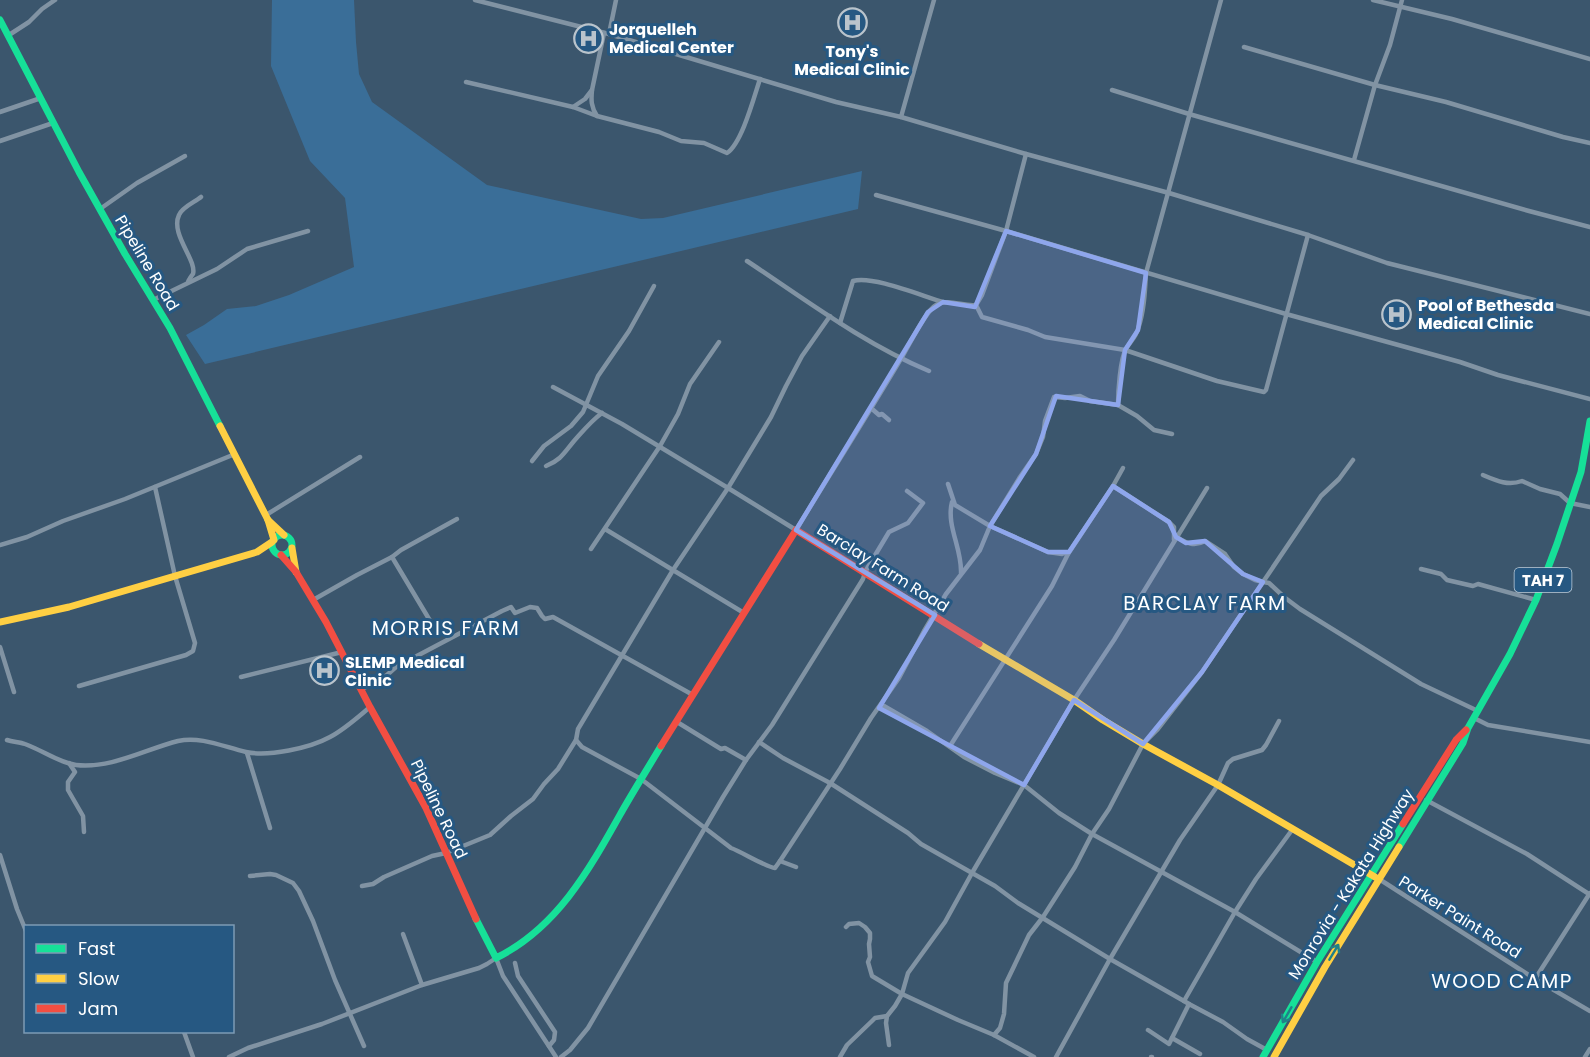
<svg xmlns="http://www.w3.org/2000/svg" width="1590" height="1057" viewBox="0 0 1590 1057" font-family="Poppins,sans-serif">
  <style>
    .green { fill: #3a6e98 }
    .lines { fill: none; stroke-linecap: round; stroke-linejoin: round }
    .street { stroke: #8193a3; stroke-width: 4.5 }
    .fast { stroke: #16e098; stroke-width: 7 }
    .slow { stroke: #ffcf43; stroke-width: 7 }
    .jam { stroke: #f24e42; stroke-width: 7 }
    .oneway { stroke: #218189 }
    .marked { fill: #8ea6ec; fill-opacity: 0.2; stroke: #8ea6ec; stroke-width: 4.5; stroke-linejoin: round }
    .labels { text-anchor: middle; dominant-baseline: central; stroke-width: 6; stroke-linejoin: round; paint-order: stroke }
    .shield { fill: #265882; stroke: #becdda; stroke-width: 1.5 }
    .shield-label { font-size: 15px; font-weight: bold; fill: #fff }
    .poi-label { font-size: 16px; font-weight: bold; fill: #fff; stroke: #265882; text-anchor: start }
    .street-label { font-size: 16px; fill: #fff; stroke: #265882 }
    .quarter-label { font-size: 20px; letter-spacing: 1.5px; fill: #fff; stroke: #265882 }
  </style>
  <rect width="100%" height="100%" fill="#3b566d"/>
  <polygon class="green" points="272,0 354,0 356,42 359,74 372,102 487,185 641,219 663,218 862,171 858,209 205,364 186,335 204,325 227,309 256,306 289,295 354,267 345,198 310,161 271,66"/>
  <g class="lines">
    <g class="street">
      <polyline points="475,0 609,34 836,102 901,117 1026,154 1169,193 1308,235 1387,263 1590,314"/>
      <polyline points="1373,0 1452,19 1590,59"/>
      <polyline points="609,34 616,0"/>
      <polyline points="9,35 29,22 42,9 55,0"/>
      <polyline points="1244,47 1375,85 1446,102 1563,137 1590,143"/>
      <path d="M466 82 573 107 597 116 659 132 681 141 704 143 727 153C742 143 754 97 760 79"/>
      <path d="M592 90C591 100 591 107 597 116"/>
      <polyline points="1112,90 1189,114 1529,211 1590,227"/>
      <polyline points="573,107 585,99 592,90 604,33"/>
      <polyline points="0,112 41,98"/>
      <polyline points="901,117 934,0"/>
      <polyline points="0,141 53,123"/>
      <polyline points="1354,160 1375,85 1390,45 1402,0"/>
      <polyline points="876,195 1006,231 1286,314 1460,362 1498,375 1590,399"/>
      <polyline points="100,209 137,183 185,156"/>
      <path d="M747 261C806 300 864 344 929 371"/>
      <path d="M188 282C188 281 192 275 193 274 197 260 170 234 179 215 182 207 195 202 201 197"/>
      <polyline points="153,300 217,269 247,249 308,231"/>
      <polyline points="976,305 982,317 1028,330 1045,337 1125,350 1217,381 1264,392 1266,390 1308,235"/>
      <path d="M840 323 853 281C872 275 922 296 943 302"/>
      <polyline points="553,387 622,424 728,488 771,417 786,386 802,356 830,316"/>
      <path d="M1118 405C1118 393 1120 359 1126 349 1130 342 1136 337 1138 329 1144 312 1145 292 1146 273L1221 0"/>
      <polyline points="871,408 879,415 882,414 889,420"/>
      <polyline points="532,461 544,446 571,426 583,412 598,376 629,331 654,286"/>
      <path d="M546 466C561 460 564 453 574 441 583 431 591 421 602 413"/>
      <path d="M1483 475C1497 481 1508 486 1522 481L1540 489 1560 494 1570 503 1590 507"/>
      <polyline points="948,484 955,505 990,526 1048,552 1062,554 1064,553 1068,554"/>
      <polyline points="1113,486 1123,468"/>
      <path d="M952 502C946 526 962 548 961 573"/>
      <polyline points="266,515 360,457"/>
      <polyline points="605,529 744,613"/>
      <path d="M1177 537C1186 543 1194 547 1205 541L1225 554 1234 567 1243 574 1255 580 1263 582 1321 496 1339 479 1353 460"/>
      <polyline points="0,545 27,537 63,521 125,499 235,454"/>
      <polyline points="591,549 660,446 678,414 690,384 719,342"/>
      <polyline points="392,557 432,624"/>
      <polyline points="1421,569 1441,574 1447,580 1473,586 1478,584 1536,600"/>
      <polyline points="313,600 357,575 392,557 401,550 457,519"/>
      <polyline points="0,647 14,692"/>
      <polyline points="241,677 342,652"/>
      <polyline points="79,686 186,655 193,651 195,643 175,576 155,487"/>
      <polyline points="362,689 387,675 396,667 502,611 511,607 515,613 530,607 537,608 542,616 545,619 553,617 693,695"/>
      <polyline points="879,708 884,706 927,731 964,757 995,773 1024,785 1059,813 1092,834 1235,912 1317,962"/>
      <polyline points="1474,718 1488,725 1590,742"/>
      <polyline points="677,722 721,749 725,748 746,760 772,725 863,579 865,572 889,532 908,523 923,503 907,491"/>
      <path d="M7 740C13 742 20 742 25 744 42 750 59 763 76 765 111 769 146 749 178 741 201 736 224 747 246 752 268 757 310 748 330 737 345 729 358 717 370 707"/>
      <polyline points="759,742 783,758 830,783 908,833 921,844 995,886 1018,903 1110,959 1184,1001"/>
      <polyline points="950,746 1052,586 1068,554 1113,486 1169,522 1174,527 1174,540"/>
      <polyline points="247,753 270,828"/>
      <polyline points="69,763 75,772 68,782 68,790 83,816 84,832"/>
      <polyline points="1426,800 1527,854 1589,894"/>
      <polyline points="0,855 17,909 26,931"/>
      <polyline points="780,861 840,769 871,718 899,678 924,631 946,594 980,550 990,526 1020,477 1036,454 1043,437 1045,421 1054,397 1065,398 1080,396 1090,401 1118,405 1137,416 1154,430 1172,434"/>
      <path d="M796 867 780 861 775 868C766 867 742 852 731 848L641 779 582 747 576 740 578 729 673 570 728 488 796 530C830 474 865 419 899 362 907 350 925 311 936 305 948 298 964 307 976 305L982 295 1006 231 1026 154"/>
      <polyline points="250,876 270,874 276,875 293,883 299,891 313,921 335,980 364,1046"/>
      <polyline points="1379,879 1535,979 1590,1011"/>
      <polyline points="362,886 373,884 384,877 432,856 446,853 490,835 511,816 533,799 544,784 558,769 576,740"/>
      <polyline points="846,927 849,924 859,923 865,927 870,933 870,939 869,944 870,957 868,962 872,976 902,994 958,1020 994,1035 1034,1057"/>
      <polyline points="403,934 422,985"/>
      <polyline points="515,963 518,976 555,1032 554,1040 549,1046"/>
      <polyline points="1535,979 1590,893"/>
      <polyline points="1189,1004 1223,1022 1247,1039 1267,1050"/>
      <polyline points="1148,1030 1169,1044 1189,1004 1184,1001 1235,912 1256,879 1292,830"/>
      <polyline points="184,1032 193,1057"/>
      <polyline points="994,1035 1000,1028 1004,1014 1006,983 1029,935 1043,917 1075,867 1092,834 1109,809 1143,744 1157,730 1202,672 1263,582 1269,583 1284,597 1300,609 1421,684 1478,711"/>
      <polyline points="1172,1038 1200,1054"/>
      <polyline points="889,1045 886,1023 887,1016 895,1006 902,994 908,973 945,922 972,873 1074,700 1114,640 1207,488"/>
      <polyline points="229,1057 248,1048 322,1024 422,985 479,968 487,964 496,958 503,976 556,1057"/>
      <polyline points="561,1057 570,1050 588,1028 723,797 746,760"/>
      <polyline points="840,1057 847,1045 872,1021 875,1018 887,1016"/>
      <polyline points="1056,1057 1110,959 1180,840 1218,785 1228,763 1233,759 1262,750 1266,745 1279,721"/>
      <polyline points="1151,1057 1152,1057"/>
      <polyline points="1585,1057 1590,1049"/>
    </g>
    <g class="fast">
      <polyline points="0,20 79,172 125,254 170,328 220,426"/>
      <circle cx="282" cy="545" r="10"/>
      <polyline points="1399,847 1463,743 1468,728 1510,654 1536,600 1557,544 1581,472 1590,421"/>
      <path d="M476 919 496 958C557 928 589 870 621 813 634 790 648 768 661 746"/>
      <polyline points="1263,1057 1317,962 1403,824"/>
    </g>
    <g class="slow">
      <polyline points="220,426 268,520 274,540"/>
      <polyline points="268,520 284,535"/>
      <polyline points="292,548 296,572"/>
      <polyline points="0,622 69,607 257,552 272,542"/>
      <polyline points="979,644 1074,700 1103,720 1143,744 1218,785 1375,877"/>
      <polyline points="1274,1057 1325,967 1399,847"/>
    </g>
    <g class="jam">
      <polyline points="281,555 296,572 326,622 370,707 426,808 476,919"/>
      <polyline points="661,746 796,530 979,644"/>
      <polyline points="1403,824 1456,740 1466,730"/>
    </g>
  </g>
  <defs><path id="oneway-shaft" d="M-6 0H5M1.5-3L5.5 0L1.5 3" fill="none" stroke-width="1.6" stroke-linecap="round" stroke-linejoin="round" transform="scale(1.5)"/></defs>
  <g class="oneway">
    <use href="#oneway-shaft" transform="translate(1334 952) rotate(-59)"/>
    <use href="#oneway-shaft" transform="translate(1287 1015) rotate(120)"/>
  </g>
  <path class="marked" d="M1006 231 1146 273 1138 330 1125 350 1118 405 1056 396 1036 454 990 526 1048 552H1069L1113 486 1169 522 1176 537 1186 543 1205 541 1243 574 1263 582 1202 672 1143 744 1074 700 1024 785 879 708 935 615 796 530 928 312 943 302 975 307Z"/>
  <defs>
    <symbol id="hospital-ring" viewBox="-11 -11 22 22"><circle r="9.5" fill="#265882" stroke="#bac4cc" stroke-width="1.5"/><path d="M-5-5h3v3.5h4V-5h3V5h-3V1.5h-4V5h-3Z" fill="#bac4cc"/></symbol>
  </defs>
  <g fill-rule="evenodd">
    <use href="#hospital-ring" x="836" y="6" width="33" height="33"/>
    <use href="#hospital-ring" x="572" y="22" width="33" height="33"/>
    <use href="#hospital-ring" x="1380" y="298" width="33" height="33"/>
    <use href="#hospital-ring" x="308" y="654" width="33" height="33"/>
  </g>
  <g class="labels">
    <rect class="shield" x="1514.5" y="568" width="57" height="24" rx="4.5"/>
    <g class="shield-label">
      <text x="1543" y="580">TAH 7</text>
    </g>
    <g class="poi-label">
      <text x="609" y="29">Jorquelleh<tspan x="609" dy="18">Medical Center</tspan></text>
      <text x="852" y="51" text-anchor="middle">Tony's<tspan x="852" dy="18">Medical Clinic</tspan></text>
      <text x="1418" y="305">Pool of Bethesda<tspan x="1418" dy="18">Medical Clinic</tspan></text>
      <text x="345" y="662">SLEMP Medical<tspan x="345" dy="18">Clinic</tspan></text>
    </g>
    <g class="street-label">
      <text transform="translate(147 263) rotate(59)">Pipeline Road</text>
      <text transform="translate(883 568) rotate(32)">Barclay Farm Road</text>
      <text transform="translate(439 809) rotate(64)">Pipeline Road</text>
      <text transform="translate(1351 884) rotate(-58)">Monrovia - Kakata Highway</text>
      <text transform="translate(1460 917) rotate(32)">Parker Paint Road</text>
    </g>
    <g class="quarter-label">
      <text x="1205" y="603">BARCLAY FARM</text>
      <text x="446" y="628">MORRIS FARM</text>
      <text x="1502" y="981">WOOD CAMP</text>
    </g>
  </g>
  <rect x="24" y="925" width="210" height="108" fill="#265882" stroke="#7d9bb4" stroke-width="1.5"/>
  <rect x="36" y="944" width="30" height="9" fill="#16e098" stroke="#7d9bb4" stroke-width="1.5"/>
  <text x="78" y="955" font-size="18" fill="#ffffff">Fast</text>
  <rect x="36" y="974" width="30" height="9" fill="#ffcf43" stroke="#7d9bb4" stroke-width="1.5"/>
  <text x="78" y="985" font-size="18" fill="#ffffff">Slow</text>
  <rect x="36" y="1004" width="30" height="9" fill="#f24e42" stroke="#7d9bb4" stroke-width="1.5"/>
  <text x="78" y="1015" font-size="18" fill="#ffffff">Jam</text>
</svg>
